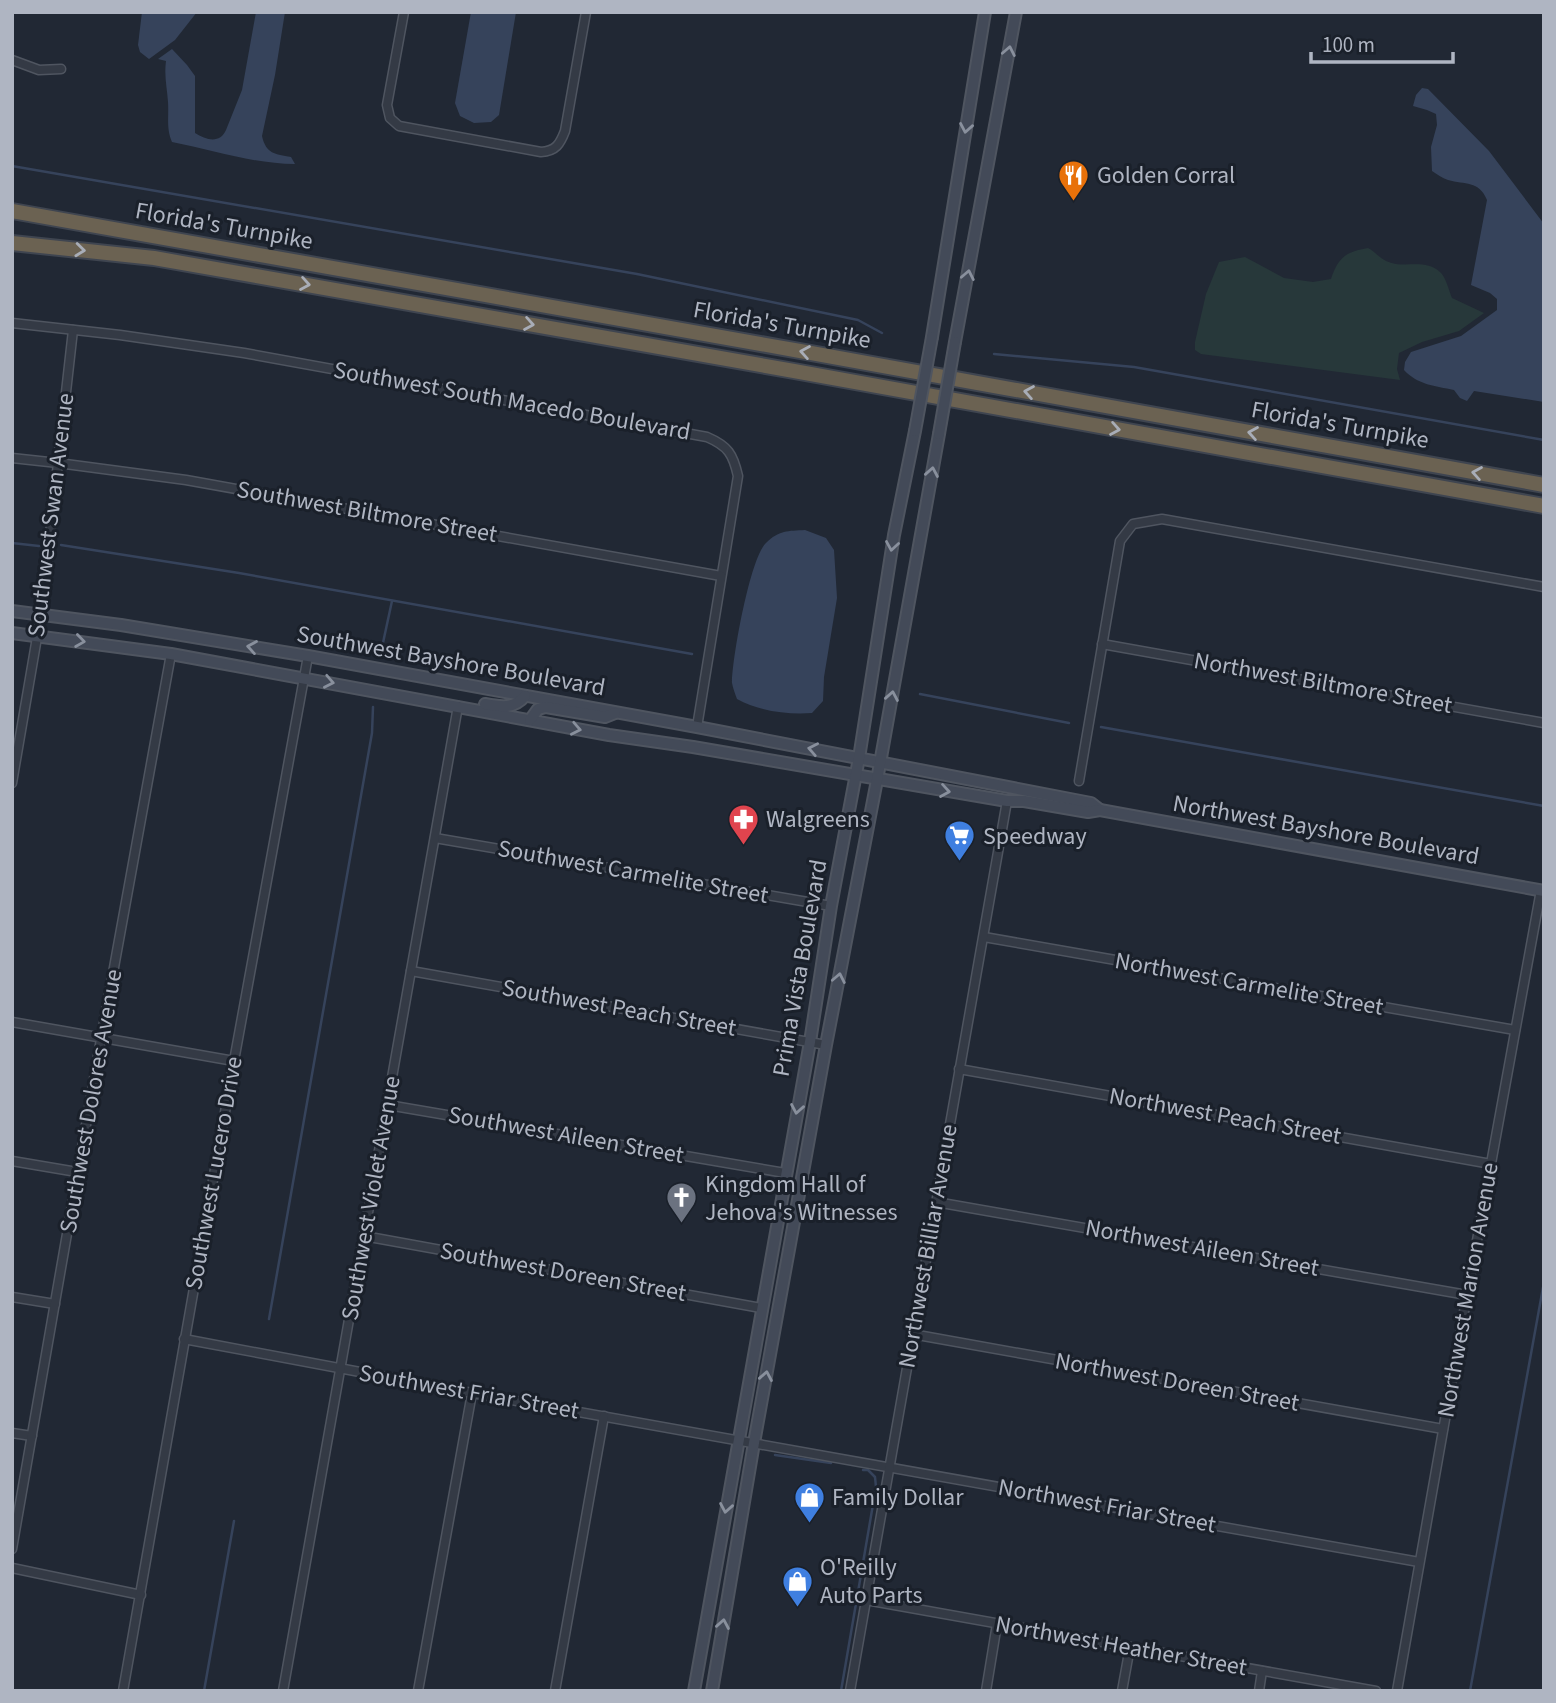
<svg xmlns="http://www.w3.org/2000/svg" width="1556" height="1703" viewBox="0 0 1556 1703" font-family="'Source Sans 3',sans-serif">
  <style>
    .green { fill: #27383a }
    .water { fill: #36435b }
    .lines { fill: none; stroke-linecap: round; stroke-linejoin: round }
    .stream { stroke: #36435b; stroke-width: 2.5 }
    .minor-casing { stroke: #4f5560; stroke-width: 11 }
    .secondary-casing { stroke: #4f5560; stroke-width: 14 }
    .motorway-casing { stroke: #3f4550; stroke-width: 18 }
    .minor { stroke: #343a45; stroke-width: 8 }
    .secondary { stroke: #434a58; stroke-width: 10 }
    .motorway { stroke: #6b6252; stroke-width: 14 }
    .secondary-bridge-casing { stroke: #4f5560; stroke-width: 14; stroke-linecap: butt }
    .secondary-bridge { stroke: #434a58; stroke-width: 10 }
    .oneway { stroke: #89909d }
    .oneway2 { stroke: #a8adb7 }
    .labels { text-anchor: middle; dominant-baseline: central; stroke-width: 6; stroke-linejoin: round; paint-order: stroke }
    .poi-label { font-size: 24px; fill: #afb5c2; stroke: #1a202a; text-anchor: start }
    .street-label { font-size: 24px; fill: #afb5c2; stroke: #1a202a }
  </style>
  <rect width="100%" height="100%" fill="#212834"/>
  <path class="green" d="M1368 248C1375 252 1380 258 1386 261 1405 270 1424 257 1441 273 1446 278 1449 291 1452 298L1484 313 1459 331 1422 342 1399 353 1397 369 1400 380 1201 354 1195 350V342L1206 294 1219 262 1245 257 1284 278 1313 282 1331 279C1338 258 1345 252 1368 248Z"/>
  <g class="water">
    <polygon points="142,12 197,12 175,40 149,59 140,52 138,45"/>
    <path d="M256 12H285L275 75 262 136C266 154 275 154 291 157L295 164C254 164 213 150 172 142 166 128 169 117 168 102 167 87 164 76 166 61L158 59 172 49 187 65 195 76V133C206 140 220 144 226 130L242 90Z"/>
    <polygon points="471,12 516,12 499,115 491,122 474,123 460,116 455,103"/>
    <path d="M1422 88 1428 89 1489 151 1544 224V402L1474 391 1467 401 1460 398 1454 390C1435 386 1418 385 1404 370L1405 362 1411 352 1461 336 1497 310V299L1490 293 1471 285 1487 200C1479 180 1465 185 1448 180 1442 178 1437 174 1432 171L1431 147 1437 125 1436 114 1427 110 1413 106 1416 95Z"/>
    <path d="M805 530 826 538 834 550 837 598 824 677 823 701 812 713C788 715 759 711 737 699 735 694 733 688 732 683 732 659 750 558 766 543 779 530 788 531 805 530Z"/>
  </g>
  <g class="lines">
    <g class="stream">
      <polyline points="12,166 637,274 858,320 882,333"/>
      <polyline points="994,354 1134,367 1544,440"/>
      <polyline points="12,543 39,546"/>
      <polyline points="61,545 239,573 692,654"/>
      <polyline points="381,652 392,601"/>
      <polyline points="920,694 1069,723"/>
      <polyline points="1101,727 1544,806"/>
      <polyline points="269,1319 372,733 373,707"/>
      <polyline points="775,1455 831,1463"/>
      <polyline points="204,1691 234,1521"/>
      <polyline points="841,1691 876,1487 875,1477 868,1470 863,1470"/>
      <polyline points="1470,1691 1544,1282"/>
    </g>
    <defs>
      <g id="minor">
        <path d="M404 12 387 105 390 118 399 126 541 152C556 151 560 144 565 131L586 12"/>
        <polyline points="12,60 39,70 61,69"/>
        <path d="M12 323 120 335 244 353 707 437C728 446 733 454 738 476L697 727"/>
        <polyline points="12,458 58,463 186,480 721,576"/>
        <polyline points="1102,644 1544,723"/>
        <polyline points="1079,781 1120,541 1133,524 1162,519 1544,587"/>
        <polyline points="12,783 41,614 73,330"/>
        <polyline points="435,838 831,906"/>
        <polyline points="984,937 1515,1030"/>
        <polyline points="411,971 826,1045"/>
        <polyline points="12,1022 234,1061"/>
        <polyline points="959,1069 1491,1164"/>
        <polyline points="388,1105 785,1173"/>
        <polyline points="12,1161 77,1172"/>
        <polyline points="936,1202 1467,1295"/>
        <polyline points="364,1236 761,1308"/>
        <polyline points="12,1297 55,1304"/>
        <polyline points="912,1334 1443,1429"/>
        <polyline points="184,1339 472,1393 1419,1562"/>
        <polyline points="12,1433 32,1436"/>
        <polyline points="12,1549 101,1039 171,654"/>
        <polyline points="12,1568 141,1595"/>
        <polyline points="866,1600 1376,1691"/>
        <polyline points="123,1691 234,1061 308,656"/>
        <polyline points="283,1691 458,706"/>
        <polyline points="418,1691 472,1393"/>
        <polyline points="555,1691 604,1416"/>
        <polyline points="850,1691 1007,801"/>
        <polyline points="986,1691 997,1624"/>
        <polyline points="1122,1691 1130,1647"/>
        <polyline points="1259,1691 1262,1671"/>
        <polyline points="1397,1691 1467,1295 1541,890"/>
      </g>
      <g id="secondary">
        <polyline points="932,337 985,12"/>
        <polyline points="955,342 1016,12"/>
        <polyline points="12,611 121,625 308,656 697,727 1091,803 1100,810"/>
        <polyline points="12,633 171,654 609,735 693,747 972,795 1007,801 1024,801 1088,812 1100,810 1544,891"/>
        <path d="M485 704C501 707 514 709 525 696"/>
        <polyline points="530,720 538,709 546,707 605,717 615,713"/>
        <polyline points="694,1691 810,1042 831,906 859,758 894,535 915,431"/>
        <polyline points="712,1691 754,1443 826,1045 877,780 939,434"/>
      </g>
      <g id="motorway">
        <polyline points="12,211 800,351 1544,485"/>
        <polyline points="12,243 154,258 794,371 1544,506"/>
      </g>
    </defs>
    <use href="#minor" class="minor-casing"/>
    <use href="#secondary" class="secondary-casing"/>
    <use href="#motorway" class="motorway-casing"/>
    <use href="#minor" class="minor"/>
    <use href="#secondary" class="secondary"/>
    <use href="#motorway" class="motorway"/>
    <defs>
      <g id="secondary-bridge">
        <polyline points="915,431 932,337"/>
        <polyline points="939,434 955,342"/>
      </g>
    </defs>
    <use href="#secondary-bridge" class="secondary-bridge-casing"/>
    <use href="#secondary-bridge" class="secondary-bridge"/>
  </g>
  <defs><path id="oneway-chevron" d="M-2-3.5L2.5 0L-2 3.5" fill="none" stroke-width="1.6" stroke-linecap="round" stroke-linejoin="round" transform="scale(1.75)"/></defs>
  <g class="oneway">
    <use href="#oneway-chevron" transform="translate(1009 51) rotate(-79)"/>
    <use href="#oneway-chevron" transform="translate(966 128) rotate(100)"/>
    <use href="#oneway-chevron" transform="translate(968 275) rotate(-79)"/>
    <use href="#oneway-chevron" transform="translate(932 472) rotate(-80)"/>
    <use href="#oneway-chevron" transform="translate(892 546) rotate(99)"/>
    <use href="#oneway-chevron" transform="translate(80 641) rotate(8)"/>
    <use href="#oneway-chevron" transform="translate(252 647) rotate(-170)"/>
    <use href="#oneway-chevron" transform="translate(329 682) rotate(11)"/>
    <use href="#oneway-chevron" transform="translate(892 696) rotate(-80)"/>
    <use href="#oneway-chevron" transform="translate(576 729) rotate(11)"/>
    <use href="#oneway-chevron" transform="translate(813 749) rotate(-169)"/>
    <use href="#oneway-chevron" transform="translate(945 791) rotate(9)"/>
    <use href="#oneway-chevron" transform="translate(839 978) rotate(-79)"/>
    <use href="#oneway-chevron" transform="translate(797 1109) rotate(100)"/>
    <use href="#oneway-chevron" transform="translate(766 1376) rotate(-80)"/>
    <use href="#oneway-chevron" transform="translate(726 1508) rotate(100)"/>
    <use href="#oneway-chevron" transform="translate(723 1624) rotate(-80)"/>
  </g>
  <g class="oneway2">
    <use href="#oneway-chevron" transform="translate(80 250) rotate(6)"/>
    <use href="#oneway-chevron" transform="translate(305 284) rotate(10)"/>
    <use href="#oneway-chevron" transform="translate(529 324) rotate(10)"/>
    <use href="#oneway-chevron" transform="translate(805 352) rotate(-170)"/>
    <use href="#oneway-chevron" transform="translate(1029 392) rotate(-170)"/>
    <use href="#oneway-chevron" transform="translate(1115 429) rotate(10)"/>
    <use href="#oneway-chevron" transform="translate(1253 433) rotate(-170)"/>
    <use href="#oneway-chevron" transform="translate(1477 473) rotate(-170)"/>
  </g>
  <defs>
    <symbol id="restaurant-pin" viewBox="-11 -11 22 30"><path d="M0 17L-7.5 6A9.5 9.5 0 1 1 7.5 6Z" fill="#e8710a" stroke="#1a202a"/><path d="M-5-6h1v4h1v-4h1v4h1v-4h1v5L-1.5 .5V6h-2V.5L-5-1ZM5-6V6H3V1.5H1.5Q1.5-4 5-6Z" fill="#fff"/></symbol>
    <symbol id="pharmacy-pin" viewBox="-11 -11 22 30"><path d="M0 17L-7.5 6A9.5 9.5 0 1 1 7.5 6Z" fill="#e0444e" stroke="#1a202a"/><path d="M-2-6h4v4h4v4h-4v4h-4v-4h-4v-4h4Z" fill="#fff"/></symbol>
    <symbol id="supermarket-pin" viewBox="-11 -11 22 30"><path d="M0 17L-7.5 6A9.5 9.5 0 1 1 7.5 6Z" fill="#3f7fe0" stroke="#1a202a"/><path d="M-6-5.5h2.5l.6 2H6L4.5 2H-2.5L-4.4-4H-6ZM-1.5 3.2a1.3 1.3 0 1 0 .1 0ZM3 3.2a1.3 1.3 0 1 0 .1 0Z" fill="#fff"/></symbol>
    <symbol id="church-pin" viewBox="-11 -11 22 30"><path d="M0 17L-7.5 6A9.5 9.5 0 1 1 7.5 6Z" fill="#6b7280" stroke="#1a202a"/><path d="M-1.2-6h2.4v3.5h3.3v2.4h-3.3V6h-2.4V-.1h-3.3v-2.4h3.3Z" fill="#fff"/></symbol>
    <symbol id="shop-pin" viewBox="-11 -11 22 30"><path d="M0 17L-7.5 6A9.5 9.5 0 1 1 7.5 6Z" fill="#3f7fe0" stroke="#1a202a"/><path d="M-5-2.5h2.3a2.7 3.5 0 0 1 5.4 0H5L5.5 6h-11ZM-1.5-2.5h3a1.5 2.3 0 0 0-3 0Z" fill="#fff"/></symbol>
  </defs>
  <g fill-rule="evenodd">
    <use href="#restaurant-pin" x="1056" y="158" width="35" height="47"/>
    <use href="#pharmacy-pin" x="726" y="802" width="35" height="47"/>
    <use href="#supermarket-pin" x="942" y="818" width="35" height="47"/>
    <use href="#church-pin" x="664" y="1180" width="35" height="47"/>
    <use href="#shop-pin" x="792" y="1480" width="35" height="47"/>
    <use href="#shop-pin" x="780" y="1564" width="35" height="47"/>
  </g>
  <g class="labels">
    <g class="poi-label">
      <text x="1097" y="175">Golden Corral</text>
      <text x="766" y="819">Walgreens</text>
      <text x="983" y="836">Speedway</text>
      <text x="705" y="1184">Kingdom Hall of<tspan x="705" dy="28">Jehova's Witnesses</tspan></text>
      <text x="832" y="1497">Family Dollar</text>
      <text x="820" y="1567">O'Reilly<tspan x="820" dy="28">Auto Parts</tspan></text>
    </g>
    <g class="street-label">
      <text transform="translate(224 226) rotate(10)">Florida's Turnpike</text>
      <text transform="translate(782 325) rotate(10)">Florida's Turnpike</text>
      <text transform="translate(512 401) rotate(10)">Southwest South Macedo Boulevard</text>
      <text transform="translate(1340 425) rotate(10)">Florida's Turnpike</text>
      <text transform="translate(367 512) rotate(10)">Southwest Biltmore Street</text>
      <text transform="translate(51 515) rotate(-83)">Southwest Swan Avenue</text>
      <text transform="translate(451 661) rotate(10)">Southwest Bayshore Boulevard</text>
      <text transform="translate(1323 683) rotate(10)">Northwest Biltmore Street</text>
      <text transform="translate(1326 830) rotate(10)">Northwest Bayshore Boulevard</text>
      <text transform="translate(633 872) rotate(10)">Southwest Carmelite Street</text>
      <text transform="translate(800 968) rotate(-80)">Prima Vista Boulevard</text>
      <text transform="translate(1249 984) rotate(10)">Northwest Carmelite Street</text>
      <text transform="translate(619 1008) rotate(10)">Southwest Peach Street</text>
      <text transform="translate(91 1101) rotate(-80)">Southwest Dolores Avenue</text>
      <text transform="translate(1225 1116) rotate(10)">Northwest Peach Street</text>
      <text transform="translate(566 1135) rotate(10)">Southwest Aileen Street</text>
      <text transform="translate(214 1173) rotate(-80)">Southwest Lucero Drive</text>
      <text transform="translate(371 1198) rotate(-80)">Southwest Violet Avenue</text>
      <text transform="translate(928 1246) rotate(-80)">Northwest Billiar Avenue</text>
      <text transform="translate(1202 1248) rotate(10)">Northwest Aileen Street</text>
      <text transform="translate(563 1272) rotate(10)">Southwest Doreen Street</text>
      <text transform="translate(1468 1290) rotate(-80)">Northwest Marion Avenue</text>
      <text transform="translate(1177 1382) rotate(10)">Northwest Doreen Street</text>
      <text transform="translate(469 1392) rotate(10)">Southwest Friar Street</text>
      <text transform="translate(1107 1506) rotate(10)">Northwest Friar Street</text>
      <text transform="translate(1121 1646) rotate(10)">Northwest Heather Street</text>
    </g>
  </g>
  <rect width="1556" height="1703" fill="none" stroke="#afb5c2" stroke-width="28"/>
  <path d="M1311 52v10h142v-10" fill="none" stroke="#afb5c2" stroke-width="3.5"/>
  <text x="1322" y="52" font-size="21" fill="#afb5c2" stroke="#1a202a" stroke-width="5" paint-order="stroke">100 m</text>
</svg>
